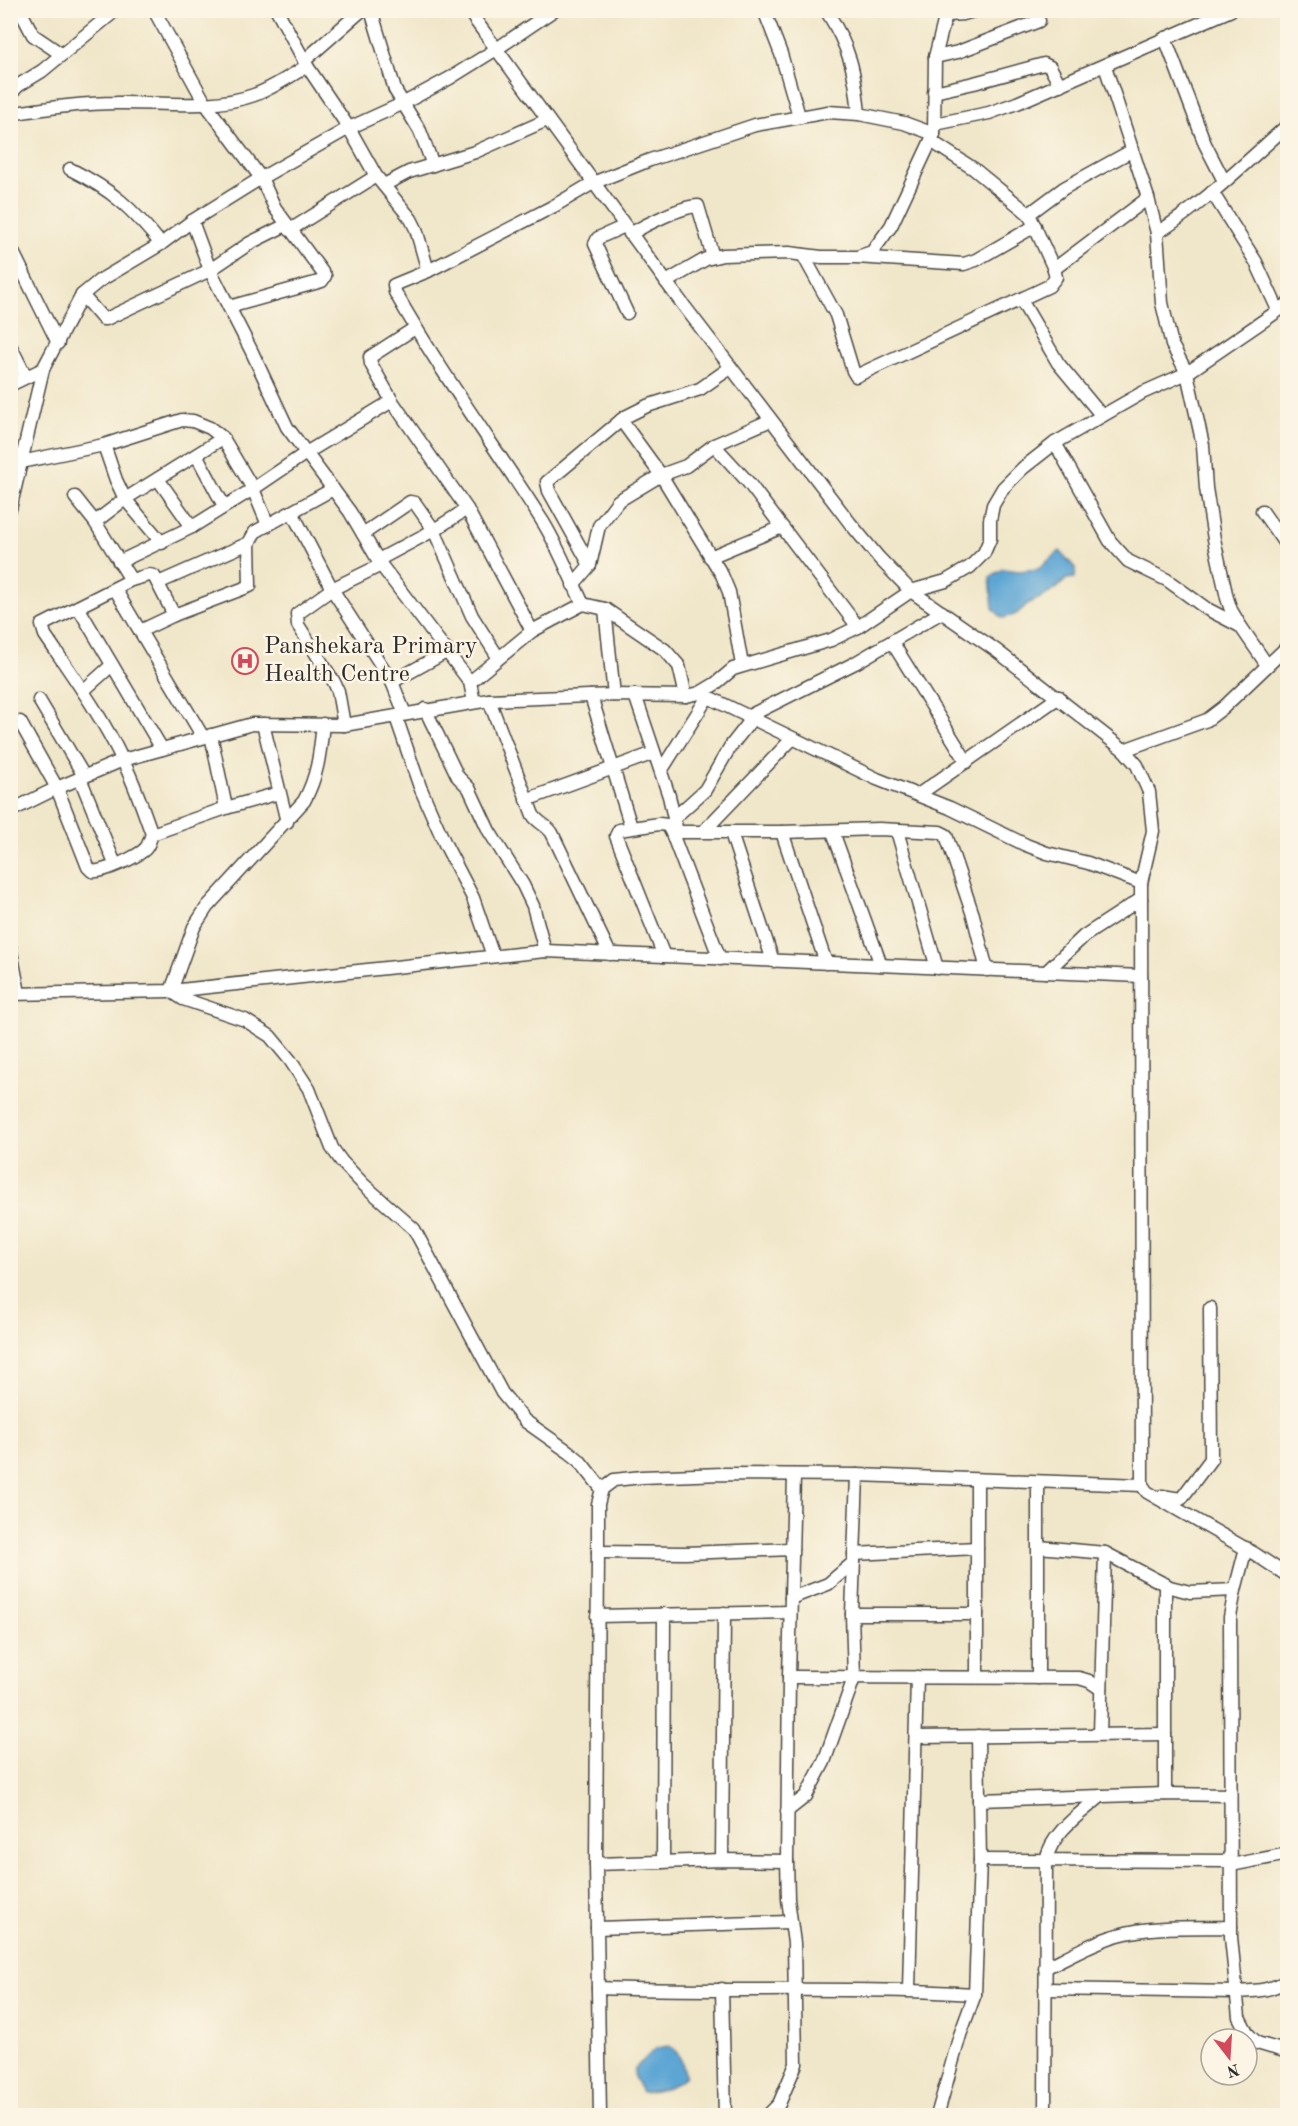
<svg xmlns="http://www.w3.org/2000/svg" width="1298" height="2126" viewBox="0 0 1298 2126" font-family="'Old Standard TT',serif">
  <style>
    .water { fill: #5da6d4; stroke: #446880; stroke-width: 1.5 }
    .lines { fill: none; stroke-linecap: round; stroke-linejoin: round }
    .minor-casing { stroke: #494743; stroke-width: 15 }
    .minor { stroke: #fff; stroke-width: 12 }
    .labels { text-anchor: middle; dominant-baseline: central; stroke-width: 5; stroke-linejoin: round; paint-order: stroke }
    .poi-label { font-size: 24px; fill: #2b2b2b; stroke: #fcf5e5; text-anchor: start }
  </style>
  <rect width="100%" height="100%" fill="#fcf5e5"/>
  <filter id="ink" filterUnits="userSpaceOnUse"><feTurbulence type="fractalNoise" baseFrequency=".0167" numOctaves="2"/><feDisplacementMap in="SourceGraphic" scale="12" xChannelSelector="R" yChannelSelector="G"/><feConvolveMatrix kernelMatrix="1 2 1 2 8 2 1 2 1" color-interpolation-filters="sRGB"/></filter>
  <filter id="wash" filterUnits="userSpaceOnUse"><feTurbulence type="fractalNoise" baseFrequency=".008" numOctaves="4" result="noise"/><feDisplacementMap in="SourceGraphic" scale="24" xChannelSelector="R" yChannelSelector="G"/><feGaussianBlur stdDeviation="1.35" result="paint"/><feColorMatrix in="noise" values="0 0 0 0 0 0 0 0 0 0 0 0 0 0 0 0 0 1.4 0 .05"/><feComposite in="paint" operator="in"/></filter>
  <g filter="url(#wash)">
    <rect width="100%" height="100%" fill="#f0e6c9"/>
    <g class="water">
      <path d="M1060 551 1076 569 1075 578 1066 579C1058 590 1043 597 1031 602 1025 604 1022 611 1016 614 1013 616 1007 617 1002 618L993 608 990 577 1003 569 1019 571 1038 569Z"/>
      <path d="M669 2046C680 2053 683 2063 685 2076 671 2088 661 2092 642 2092L634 2077 635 2068 657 2048Z"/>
    </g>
  </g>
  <g filter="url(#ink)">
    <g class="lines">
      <defs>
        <g id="minor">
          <polyline points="20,10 33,35 61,54"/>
          <polyline points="154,10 205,103 261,178 275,208 325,276 322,281 229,307"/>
          <polyline points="277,10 307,66 349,128 376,176 411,219 416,229 428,271"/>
          <polyline points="371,10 395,90 420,131 433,165"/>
          <polyline points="468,10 675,294 850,523 879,558 911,591 997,651 1124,750 1137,765 1149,792 1153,831 1141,883 1142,1485 1147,1492 1255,1554 1288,1576"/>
          <polyline points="764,10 781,54 799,116"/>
          <path d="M826 10C850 48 855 71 859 114"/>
          <polyline points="947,15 963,14 977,10"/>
          <polyline points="1165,38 1205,144 1224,181"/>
          <polyline points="935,57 958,52 1039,21"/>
          <polyline points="304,61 362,10"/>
          <polyline points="1105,66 1148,198 1157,233 1162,303 1172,345 1187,373 1203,445 1206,488 1214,539 1227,598 1231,610 1241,627 1267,665"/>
          <polyline points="934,92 974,83 1044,64 1050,67 1060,85"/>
          <polyline points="10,94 19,85 42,71 116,10"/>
          <path d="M10 114C46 108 81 103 116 103 159 102 213 110 254 95 273 88 290 76 307 66"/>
          <polyline points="935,124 989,113 1017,103 1231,10"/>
          <path d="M70 169C112 190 132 208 161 244"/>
          <polyline points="384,185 409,172 475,152 547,120"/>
          <polyline points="1212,192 1256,262 1278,310"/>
          <polyline points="1029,214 1064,188 1133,150"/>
          <polyline points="192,221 210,270 251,350 287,427 350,512 381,565 470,682 474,702"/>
          <polyline points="625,226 598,238 595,244 627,313"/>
          <polyline points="290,230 376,176"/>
          <path d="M1157 233C1205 203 1246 162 1288 125"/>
          <path d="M630 234C645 225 682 206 698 206L713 257"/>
          <polyline points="10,246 58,343"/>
          <polyline points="803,255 836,315 853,371 856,376 1049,286 1056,277 1054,269 1029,214 974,169 931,141"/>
          <polyline points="860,256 872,252 891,226 934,134 935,57 947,10"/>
          <polyline points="1054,269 1148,198"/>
          <polyline points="666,282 706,259 723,255 789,253 821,257 856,257 964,264 976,260 1035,226"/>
          <polyline points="82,295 103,319 106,319 210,270 250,243 286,225"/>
          <polyline points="1021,300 1058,363 1102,416"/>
          <polyline points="415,328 370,357 371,364 392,401 467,509 532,631"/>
          <polyline points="10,345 26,377"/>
          <polyline points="10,385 43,369 82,295 99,281 161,244 192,221 261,178 349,128 404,103 450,78 495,50 554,10"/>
          <polyline points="621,420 661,475 722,575 729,592 742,665"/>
          <polyline points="1055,443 1110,541 1128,561 1167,580 1207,609 1240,626"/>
          <polyline points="104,445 116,480 125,499 162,543"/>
          <polyline points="714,445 748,482 858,627"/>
          <polyline points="197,456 224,506"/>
          <polyline points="21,462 104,445 182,420 193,421 210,428 223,438 253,489 268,525"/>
          <polyline points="158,479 192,527"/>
          <polyline points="75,497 95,522 131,580"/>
          <polyline points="10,509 43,369"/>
          <polyline points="1262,511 1288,548"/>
          <polyline points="292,512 332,589 392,682 405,714"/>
          <polyline points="95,522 125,499 223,438"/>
          <polyline points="363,534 410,502 415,503 434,530 472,616 498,657"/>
          <polyline points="710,557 782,527"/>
          <polyline points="378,560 434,530 467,509"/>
          <polyline points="119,562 192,527 253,489 306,453 392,401"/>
          <polyline points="590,565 549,491 547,482 625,417 647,406 700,389 730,368"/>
          <polyline points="158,583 249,543 255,532 333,489"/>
          <polyline points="573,585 590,565 599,526 618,501 661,475 686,466 714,445 771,420"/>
          <polyline points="115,589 203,737"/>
          <path d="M583 604C570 577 559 548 543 522 494 445 440 372 395 292L394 285 428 271 554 206 593 183 650 160 755 125 828 112 859 114 904 123 934 134"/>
          <polyline points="78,607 162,749"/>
          <polyline points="605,609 614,695"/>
          <polyline points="140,631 174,615 250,586 249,543"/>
          <polyline points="892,642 967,762"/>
          <polyline points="392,682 448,651"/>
          <polyline points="470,682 532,631 583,604 605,609 665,650 679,666 686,696"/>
          <polyline points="83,691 112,665"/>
          <polyline points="700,693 877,779 950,808 1026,845 1047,853 1088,863 1141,883"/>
          <polyline points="635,695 669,796 677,832"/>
          <polyline points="591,696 631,827"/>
          <polyline points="39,700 84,776"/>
          <path d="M489 700 533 815C538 823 547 825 552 833L610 954"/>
          <polyline points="425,709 458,777 469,788 489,831 523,885 533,906 545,951"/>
          <polyline points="396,717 420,787 445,844 473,898 493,956"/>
          <polyline points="747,717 855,663 942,612"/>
          <path d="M20 722 57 788 88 867 92 871C101 874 139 856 146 848 149 844 150 839 152 834 143 810 135 784 123 761 102 716 72 675 45 635L42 625 131 580 149 575 154 576 174 615"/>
          <polyline points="263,724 287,822"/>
          <path d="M323 724C320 752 318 776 304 801L207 907 194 927 171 991 183 999 245 1020 270 1036 290 1060 309 1089 332 1148 342 1162 363 1184 414 1229 502 1393 525 1421 569 1452 579 1460 602 1489"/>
          <polyline points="344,725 338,691 334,682 298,625 297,614 332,589 381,565"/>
          <polyline points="211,735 226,808"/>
          <polyline points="1124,750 1207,720 1224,707 1288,646"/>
          <polyline points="661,771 707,698"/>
          <polyline points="80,778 115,864"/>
          <polyline points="918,795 1059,697"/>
          <polyline points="526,800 654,753"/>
          <polyline points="10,811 57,788 123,760 252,724 344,725 489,700 614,695 686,696 700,693 715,684 733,669 831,640 858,627 911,591 946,581 970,567 984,553 990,539 990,520 993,505 1003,488 1023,468 1055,443 1142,393 1187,373 1288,304"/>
          <polyline points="674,818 705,790 730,747 752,719"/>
          <polyline points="671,831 720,959"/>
          <polyline points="704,831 792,739"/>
          <polyline points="897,831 937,968"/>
          <polyline points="782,832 826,963"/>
          <polyline points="833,832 881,965"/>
          <polyline points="731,833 773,961"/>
          <polyline points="152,834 226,808 279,793"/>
          <polyline points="10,947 19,993"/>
          <polyline points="664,956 616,836 619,830 659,824 667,825 671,831 677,832 782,832 879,829 940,832 946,835 973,915 987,970"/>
          <polyline points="1046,972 1084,936 1141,899"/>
          <polyline points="10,994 171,991 545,951 1141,976"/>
          <polyline points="1162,1496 1181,1499 1211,1459 1210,1308"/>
          <polyline points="1039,1547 1105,1553 1170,1587 1190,1592 1235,1590"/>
          <polyline points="1246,1548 1235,1590 1230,1617 1231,1937 1239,2017 1248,2034 1257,2043 1288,2052"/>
          <polyline points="598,1552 685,1553 792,1549"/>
          <polyline points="854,1554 977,1548"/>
          <polyline points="1165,1584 1165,1794"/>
          <polyline points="791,1598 828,1584 854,1562"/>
          <polyline points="852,1614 977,1614"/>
          <polyline points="597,1616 790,1612"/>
          <polyline points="789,1677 1079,1678 1089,1681 1101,1689"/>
          <polyline points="977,1677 977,1480"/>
          <polyline points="1038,1678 1038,1482"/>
          <polyline points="1100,1734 1105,1553"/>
          <polyline points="917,1737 1165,1734"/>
          <polyline points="979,1800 1165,1794 1230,1795"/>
          <polyline points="787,1811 806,1796 824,1762 854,1678 852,1614 857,1475"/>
          <polyline points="722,1860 724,1613"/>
          <polyline points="980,1860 1231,1861"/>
          <polyline points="663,1862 664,1614"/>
          <polyline points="596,1864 722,1860 787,1861"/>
          <polyline points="1231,1865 1288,1854"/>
          <polyline points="597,1928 790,1922"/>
          <path d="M1045 1968C1069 1956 1093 1942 1118 1935 1154 1925 1194 1928 1231 1927"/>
          <path d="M598 1988C724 1993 849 1986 975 1994"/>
          <polyline points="722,1989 725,2116"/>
          <path d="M1045 1989 1237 1992C1256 1991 1271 1991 1288 1980"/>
          <polyline points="909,1990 917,1677"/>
          <polyline points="600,2116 596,1864 598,1552 598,1504 602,1489 614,1480 642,1477 722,1474 857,1475 1142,1485"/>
          <polyline points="767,2116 779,2104 796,2064 794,1943 788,1899 787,1861 789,1677 794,1476"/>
          <polyline points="937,2116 960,2035 975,1994 980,1860 978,1736"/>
          <path d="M1045 2116 1046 1860C1052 1832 1080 1814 1101 1796"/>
        </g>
      </defs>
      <use href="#minor" class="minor-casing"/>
      <use href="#minor" class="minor"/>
    </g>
  </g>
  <defs>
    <symbol id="hospital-ring" viewBox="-11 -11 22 22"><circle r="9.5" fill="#fcf5e5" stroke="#d1495b" stroke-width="1.5"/><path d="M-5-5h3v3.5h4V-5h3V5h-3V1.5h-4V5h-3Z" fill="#d1495b"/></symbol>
  </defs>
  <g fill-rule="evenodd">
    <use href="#hospital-ring" x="230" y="646" width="30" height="30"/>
  </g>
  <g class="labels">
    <g class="poi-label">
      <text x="264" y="647">Panshekara Primary<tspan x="264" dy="28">Health Centre</tspan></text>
    </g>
  </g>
  <rect width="1298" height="2126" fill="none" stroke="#fcf5e5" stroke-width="36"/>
  <g transform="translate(1229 2057) rotate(163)"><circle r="28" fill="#fcf5e5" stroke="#a8a49b" stroke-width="1.5"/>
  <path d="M0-4.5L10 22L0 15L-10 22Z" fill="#d1495b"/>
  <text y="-9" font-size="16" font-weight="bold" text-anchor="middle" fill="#2b2b2b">N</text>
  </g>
</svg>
